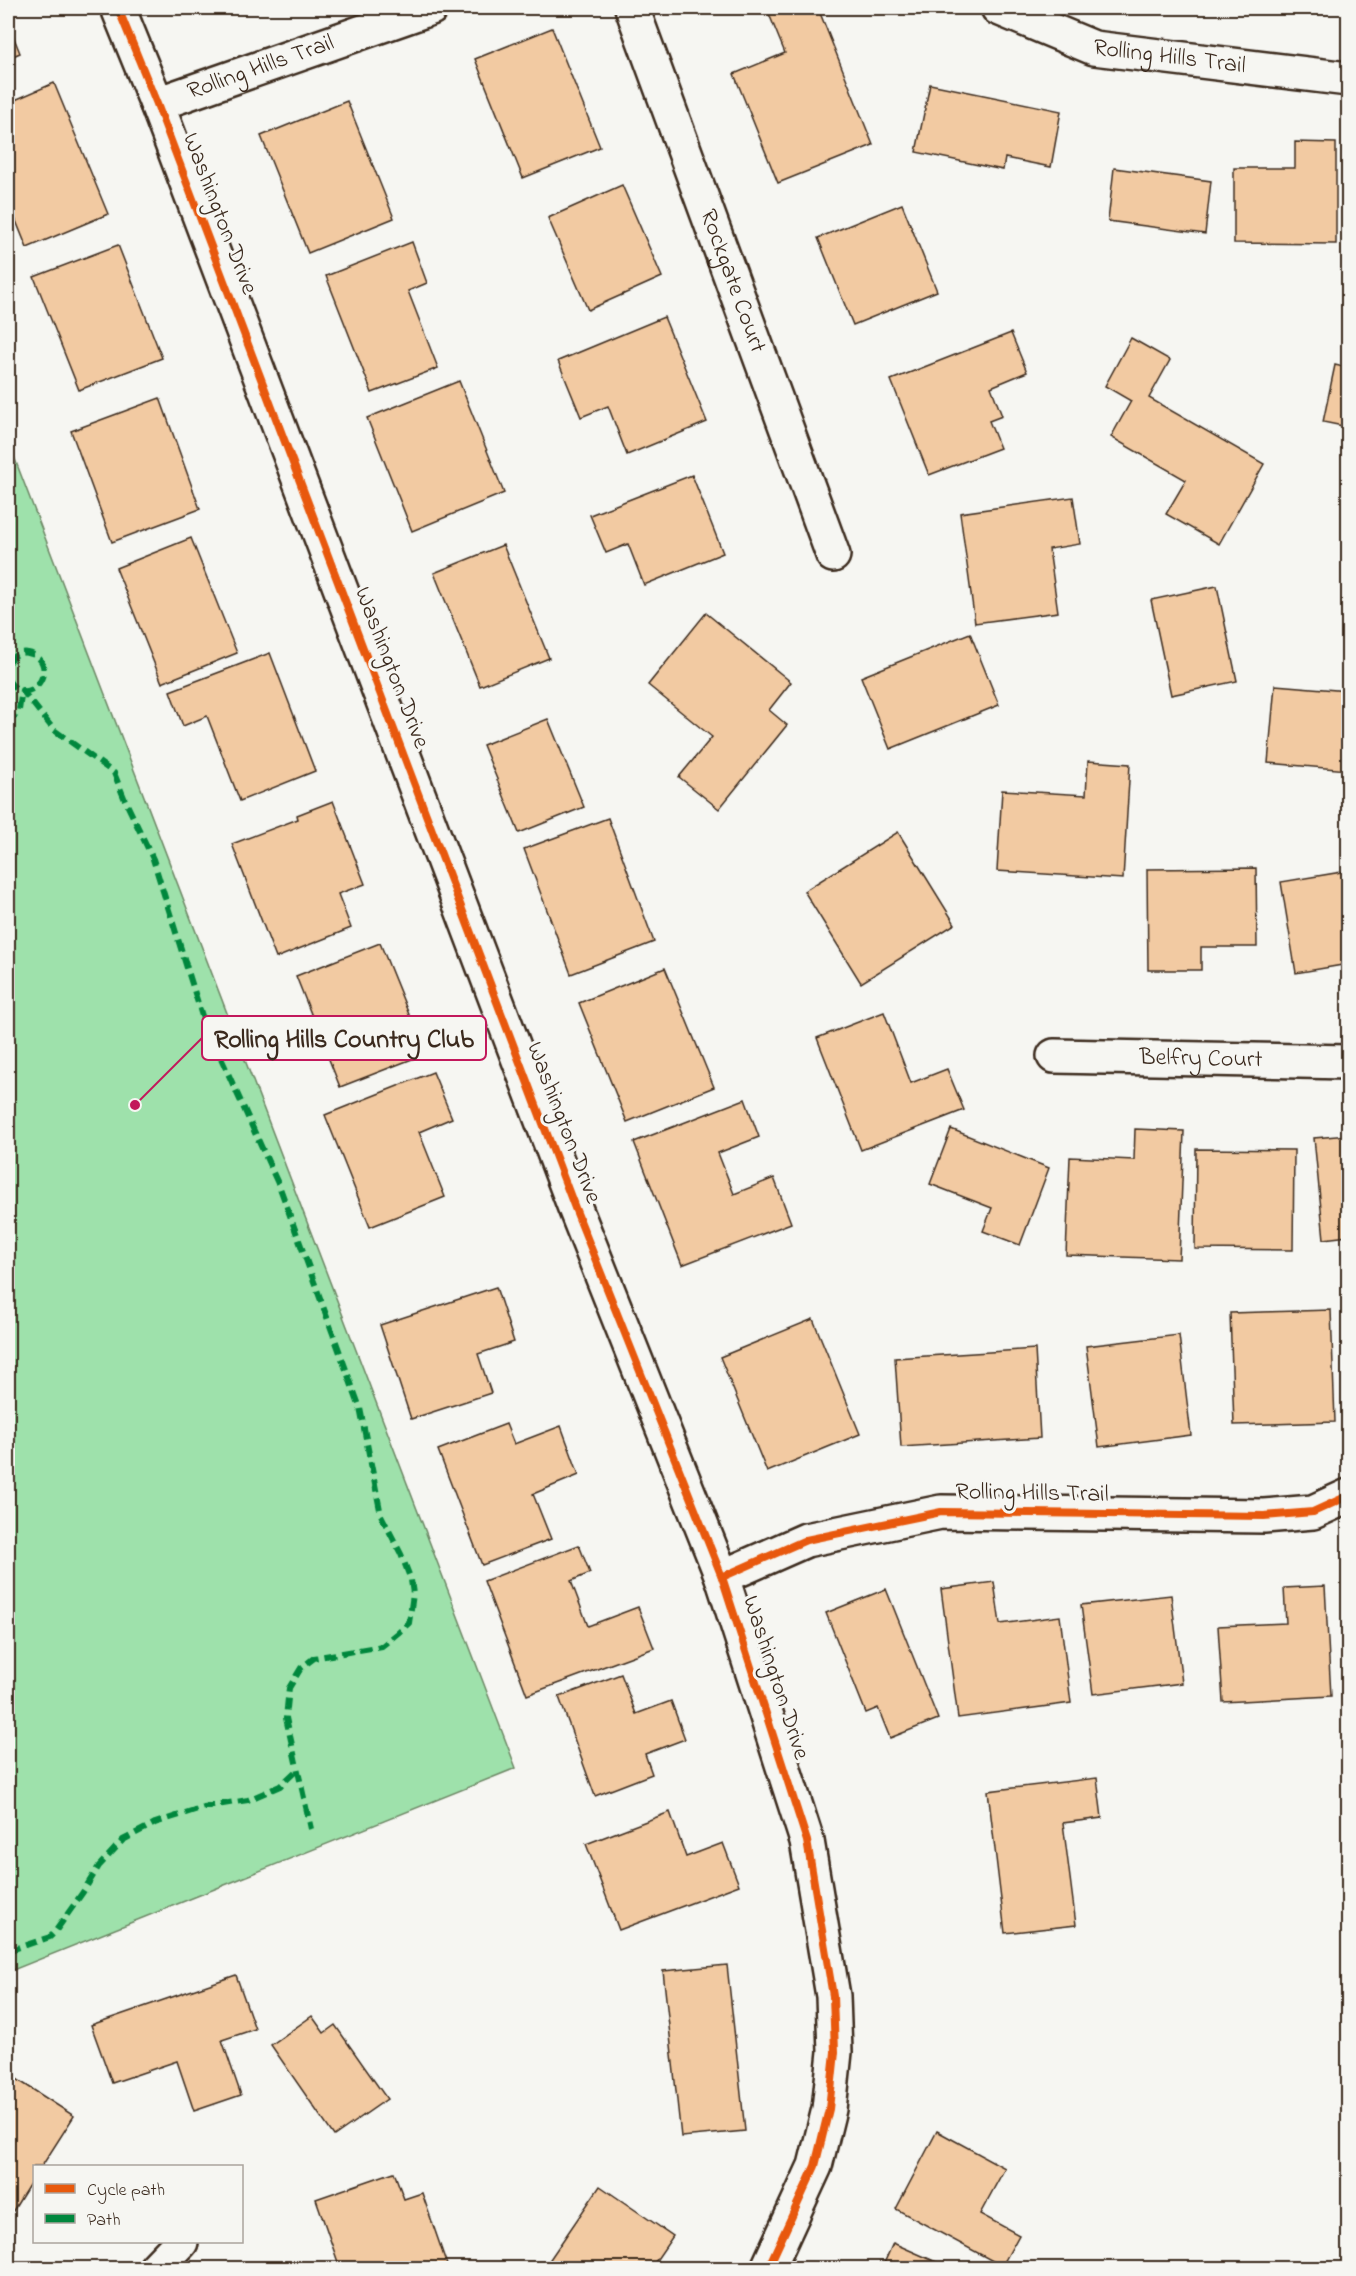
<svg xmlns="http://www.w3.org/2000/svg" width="1356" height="2276" viewBox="0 0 1356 2276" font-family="'Indie Flower',sans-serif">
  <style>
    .green { fill: #9ee1ab; stroke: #6c8664; stroke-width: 1.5 }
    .building { fill: #f2caa2; stroke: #3b2a1e; stroke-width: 1.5 }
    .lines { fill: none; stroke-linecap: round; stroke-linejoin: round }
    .minor-casing { stroke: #3b2a1e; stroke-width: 38 }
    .minor { stroke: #f6f6f2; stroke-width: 33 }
    .quiet { stroke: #00873e; stroke-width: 6; stroke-dasharray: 12 6; stroke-linecap: butt }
    .cycleway-casing { stroke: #f6f6f2; stroke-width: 11 }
    .cycleway { stroke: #e8590c; stroke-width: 8 }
    .labels { text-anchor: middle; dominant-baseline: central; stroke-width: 6; stroke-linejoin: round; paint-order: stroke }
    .street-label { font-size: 24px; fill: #3b2a1e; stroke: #f6f6f2 }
    .leader { fill: none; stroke: #c2185b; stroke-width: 2 }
    .callout-dot { fill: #c2185b; stroke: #f6f6f2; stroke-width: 2 }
    .callout { fill: #f6f6f2; stroke: #c2185b; stroke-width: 2 }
    .callout-label { font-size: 26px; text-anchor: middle; font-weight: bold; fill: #3b2a1e }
  </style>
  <rect width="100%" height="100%" fill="#f6f6f2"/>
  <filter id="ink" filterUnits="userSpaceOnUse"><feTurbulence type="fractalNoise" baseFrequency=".0167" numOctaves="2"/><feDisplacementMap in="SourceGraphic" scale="12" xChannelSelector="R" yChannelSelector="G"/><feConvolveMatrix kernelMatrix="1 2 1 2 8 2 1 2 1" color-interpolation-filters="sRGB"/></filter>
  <g filter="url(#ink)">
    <polygon class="green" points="8,441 516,1768 8,1972"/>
    <g class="building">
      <polygon points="771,8 818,8 873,145 778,183 734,74 785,53 767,9"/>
      <polygon points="8,23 20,53 8,58"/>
      <polygon points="552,28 600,147 523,178 475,59"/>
      <polygon points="54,83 108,214 27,248 8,201 8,103"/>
      <polygon points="930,84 1061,111 1051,167 1005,158 1003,170 916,152"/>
      <polygon points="347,101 394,218 308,253 261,136"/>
      <polygon points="1295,142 1336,143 1336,244 1234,243 1234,168 1295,168"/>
      <polygon points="1114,168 1211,181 1205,234 1108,221"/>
      <polygon points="622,185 662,277 588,310 548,218"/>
      <polygon points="902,204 937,291 853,325 818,238"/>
      <polygon points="412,242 427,283 408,291 438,368 372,393 326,276"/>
      <polygon points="118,245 162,358 79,390 34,277"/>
      <polygon points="664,317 707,422 627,455 608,406 581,417 558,361"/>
      <polygon points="1011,333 1027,372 991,387 1002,416 989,421 1000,448 929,475 891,380"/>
      <polygon points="1131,338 1170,360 1149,398 1264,464 1219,544 1166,514 1186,480 1111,437 1131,401 1105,386"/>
      <polygon points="1335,365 1348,368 1348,427 1323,422"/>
      <polygon points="459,381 504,493 412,531 367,418"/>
      <polygon points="160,398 200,509 112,542 71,431"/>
      <polygon points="692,475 723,553 644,585 628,544 606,553 590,515"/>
      <polygon points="1073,497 1080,544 1049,549 1058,612 975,623 960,513"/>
      <polygon points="191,538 237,653 162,683 116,568"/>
      <polygon points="503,545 549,658 480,686 434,573"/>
      <polygon points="1217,586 1237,681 1171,695 1151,600"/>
      <polygon points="706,613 791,682 769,710 787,725 719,809 679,777 712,737 648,685"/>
      <polygon points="970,633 999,705 890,749 861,677"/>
      <polygon points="270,653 315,771 240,801 207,716 183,726 170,691"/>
      <polygon points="1275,685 1348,691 1348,770 1268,763"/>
      <polygon points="548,719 584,807 519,833 483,745"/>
      <polygon points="1088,761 1130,764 1123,879 997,871 1002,790 1086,795"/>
      <polygon points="333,801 365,884 338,894 351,928 276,958 232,844 298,819 297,815"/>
      <polygon points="608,818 654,942 571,974 524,849"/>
      <polygon points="898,832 955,924 861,983 804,891"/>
      <polygon points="1256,868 1257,947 1201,947 1201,970 1148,970 1147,869"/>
      <polygon points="1348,871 1348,964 1296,973 1281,882"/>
      <polygon points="380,943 425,1054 340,1087 296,976"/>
      <polygon points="665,968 714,1087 627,1122 579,1003"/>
      <polygon points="884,1012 911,1083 947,1069 964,1110 861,1150 817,1038"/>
      <polygon points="433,1072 452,1118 419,1132 445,1197 370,1227 325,1115"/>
      <polygon points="745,1099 759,1137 718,1153 734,1194 774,1178 791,1223 682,1265 634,1142"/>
      <polygon points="951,1129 1049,1168 1020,1245 983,1231 992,1208 930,1184"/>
      <polygon points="1135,1129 1184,1131 1179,1259 1066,1255 1070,1157 1134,1160"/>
      <polygon points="1348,1135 1348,1236 1324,1239 1314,1138"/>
      <polygon points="1196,1149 1294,1150 1293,1250 1195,1249"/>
      <polygon points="496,1287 514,1342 478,1354 491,1393 411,1419 380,1325"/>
      <polygon points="1331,1310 1335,1422 1234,1425 1230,1313"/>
      <polygon points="813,1319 860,1434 767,1472 720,1357"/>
      <polygon points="1179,1335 1191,1435 1099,1447 1086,1346"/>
      <polygon points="1035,1349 1040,1438 901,1447 895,1358"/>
      <polygon points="506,1424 514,1444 561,1426 579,1475 533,1494 551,1539 482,1565 438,1450"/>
      <polygon points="579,1545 590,1573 571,1581 588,1626 638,1607 654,1648 527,1695 484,1581"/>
      <polygon points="994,1582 1000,1624 1060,1616 1071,1703 958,1718 941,1589"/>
      <polygon points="1325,1586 1331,1696 1223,1702 1218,1626 1286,1623 1284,1588"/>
      <polygon points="886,1589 938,1719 890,1738 878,1708 866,1713 826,1613"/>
      <polygon points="1171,1595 1182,1683 1093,1694 1081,1605"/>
      <polygon points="621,1674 636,1714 671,1701 685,1739 645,1754 652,1774 595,1796 559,1697"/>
      <polygon points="1097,1778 1102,1818 1063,1823 1076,1925 1005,1933 988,1791"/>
      <polygon points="670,1812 686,1857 723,1843 739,1885 619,1930 586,1844"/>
      <polygon points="727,1965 745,2131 681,2137 663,1971"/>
      <polygon points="236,1975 255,2029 222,2040 241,2095 194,2111 177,2061 112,2083 91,2025"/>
      <polygon points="312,2016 324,2033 335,2025 387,2099 334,2136 271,2045"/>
      <polygon points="15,2078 74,2116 42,2166 34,2166 34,2177 8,2219 8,2090"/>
      <polygon points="937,2131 1005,2168 980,2214 1019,2235 1002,2266 896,2209"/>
      <polygon points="394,2172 404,2199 422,2193 448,2268 340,2268 316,2199"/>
      <polygon points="600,2186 673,2236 651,2268 544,2268"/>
      <polygon points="893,2243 950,2268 882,2268"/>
    </g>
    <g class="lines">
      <defs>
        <g id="minor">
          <polyline points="118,8 157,104 575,1208 722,1577 807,1841 833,1996 835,2052 829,2109 815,2166 768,2268"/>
          <path id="s1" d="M632 8 833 555"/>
          <path id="s2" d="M998 8 1094 48 1348 79"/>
          <path id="s3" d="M157 104 431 8"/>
          <path id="s4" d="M1054 1056 1348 1062"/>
          <polyline points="722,1577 806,1540 941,1512 1264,1516 1313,1512 1348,1496"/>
          <polyline points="156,2268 181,2242"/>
        </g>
      </defs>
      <use href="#minor" class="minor-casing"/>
      <use href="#minor" class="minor"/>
      <g class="quiet">
        <path d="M8 663C13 656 19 651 28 653 63 660 31 714 8 680"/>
        <polyline points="8,724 19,710 22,690 54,730 114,773 125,800 153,859 202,1016 280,1188 360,1408 381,1515 401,1554 411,1580 413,1594 409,1623 398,1633 382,1646 314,1658 301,1668 289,1688 286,1718 311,1829"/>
        <polyline points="8,1951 50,1937 55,1932 83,1892 99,1866 123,1840 155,1823 204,1807 248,1800 280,1786 298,1769"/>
      </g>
      <defs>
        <g id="cycleway">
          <polyline points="118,8 157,104 575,1208 722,1577 807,1841 833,1996 835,2052 829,2109 815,2166 768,2268"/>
          <polyline points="722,1577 806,1540 941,1512 1264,1516 1313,1512 1348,1496"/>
        </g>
      </defs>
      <use href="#cycleway" class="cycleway-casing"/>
      <use href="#cycleway" class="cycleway"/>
    </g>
  </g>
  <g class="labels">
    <g class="street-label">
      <text stroke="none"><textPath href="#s2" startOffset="180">Rolling Hills Trail</textPath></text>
      <text stroke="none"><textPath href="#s3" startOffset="110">Rolling Hills Trail</textPath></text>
      <text transform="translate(219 214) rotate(69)">Washington Drive</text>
      <text stroke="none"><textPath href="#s1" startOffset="291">Rockgate Court</textPath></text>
      <text transform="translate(391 668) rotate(69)">Washington Drive</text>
      <text stroke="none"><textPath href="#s4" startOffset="147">Belfry Court</textPath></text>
      <text transform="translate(563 1123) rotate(69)">Washington Drive</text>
      <text transform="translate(1032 1494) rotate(1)">Rolling Hills Trail</text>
      <text transform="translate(775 1678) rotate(72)">Washington Drive</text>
    </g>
  </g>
  <path class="leader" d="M135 1105L202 1038"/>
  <circle class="callout-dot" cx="135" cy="1105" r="6"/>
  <rect class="callout" x="202" y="1016" width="284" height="44" rx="6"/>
  <g class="callout-label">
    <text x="344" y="1047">Rolling Hills Country Club</text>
  </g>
  <rect width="1356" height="2276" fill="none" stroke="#f6f6f2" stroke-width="30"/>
  <rect x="15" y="15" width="1326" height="2246" fill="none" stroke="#3b2a1e" stroke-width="2" filter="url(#ink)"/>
  <rect x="33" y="2165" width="210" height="78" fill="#f6f6f2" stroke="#aba49d" stroke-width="1.5"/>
  <rect x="45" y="2184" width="30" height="9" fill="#e8590c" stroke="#aba49d" stroke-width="1.5"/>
  <text x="87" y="2195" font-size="18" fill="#3b2a1e">Cycle path</text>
  <rect x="45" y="2214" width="30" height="9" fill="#00873e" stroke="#aba49d" stroke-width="1.5"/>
  <text x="87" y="2225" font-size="18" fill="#3b2a1e">Path</text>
</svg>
